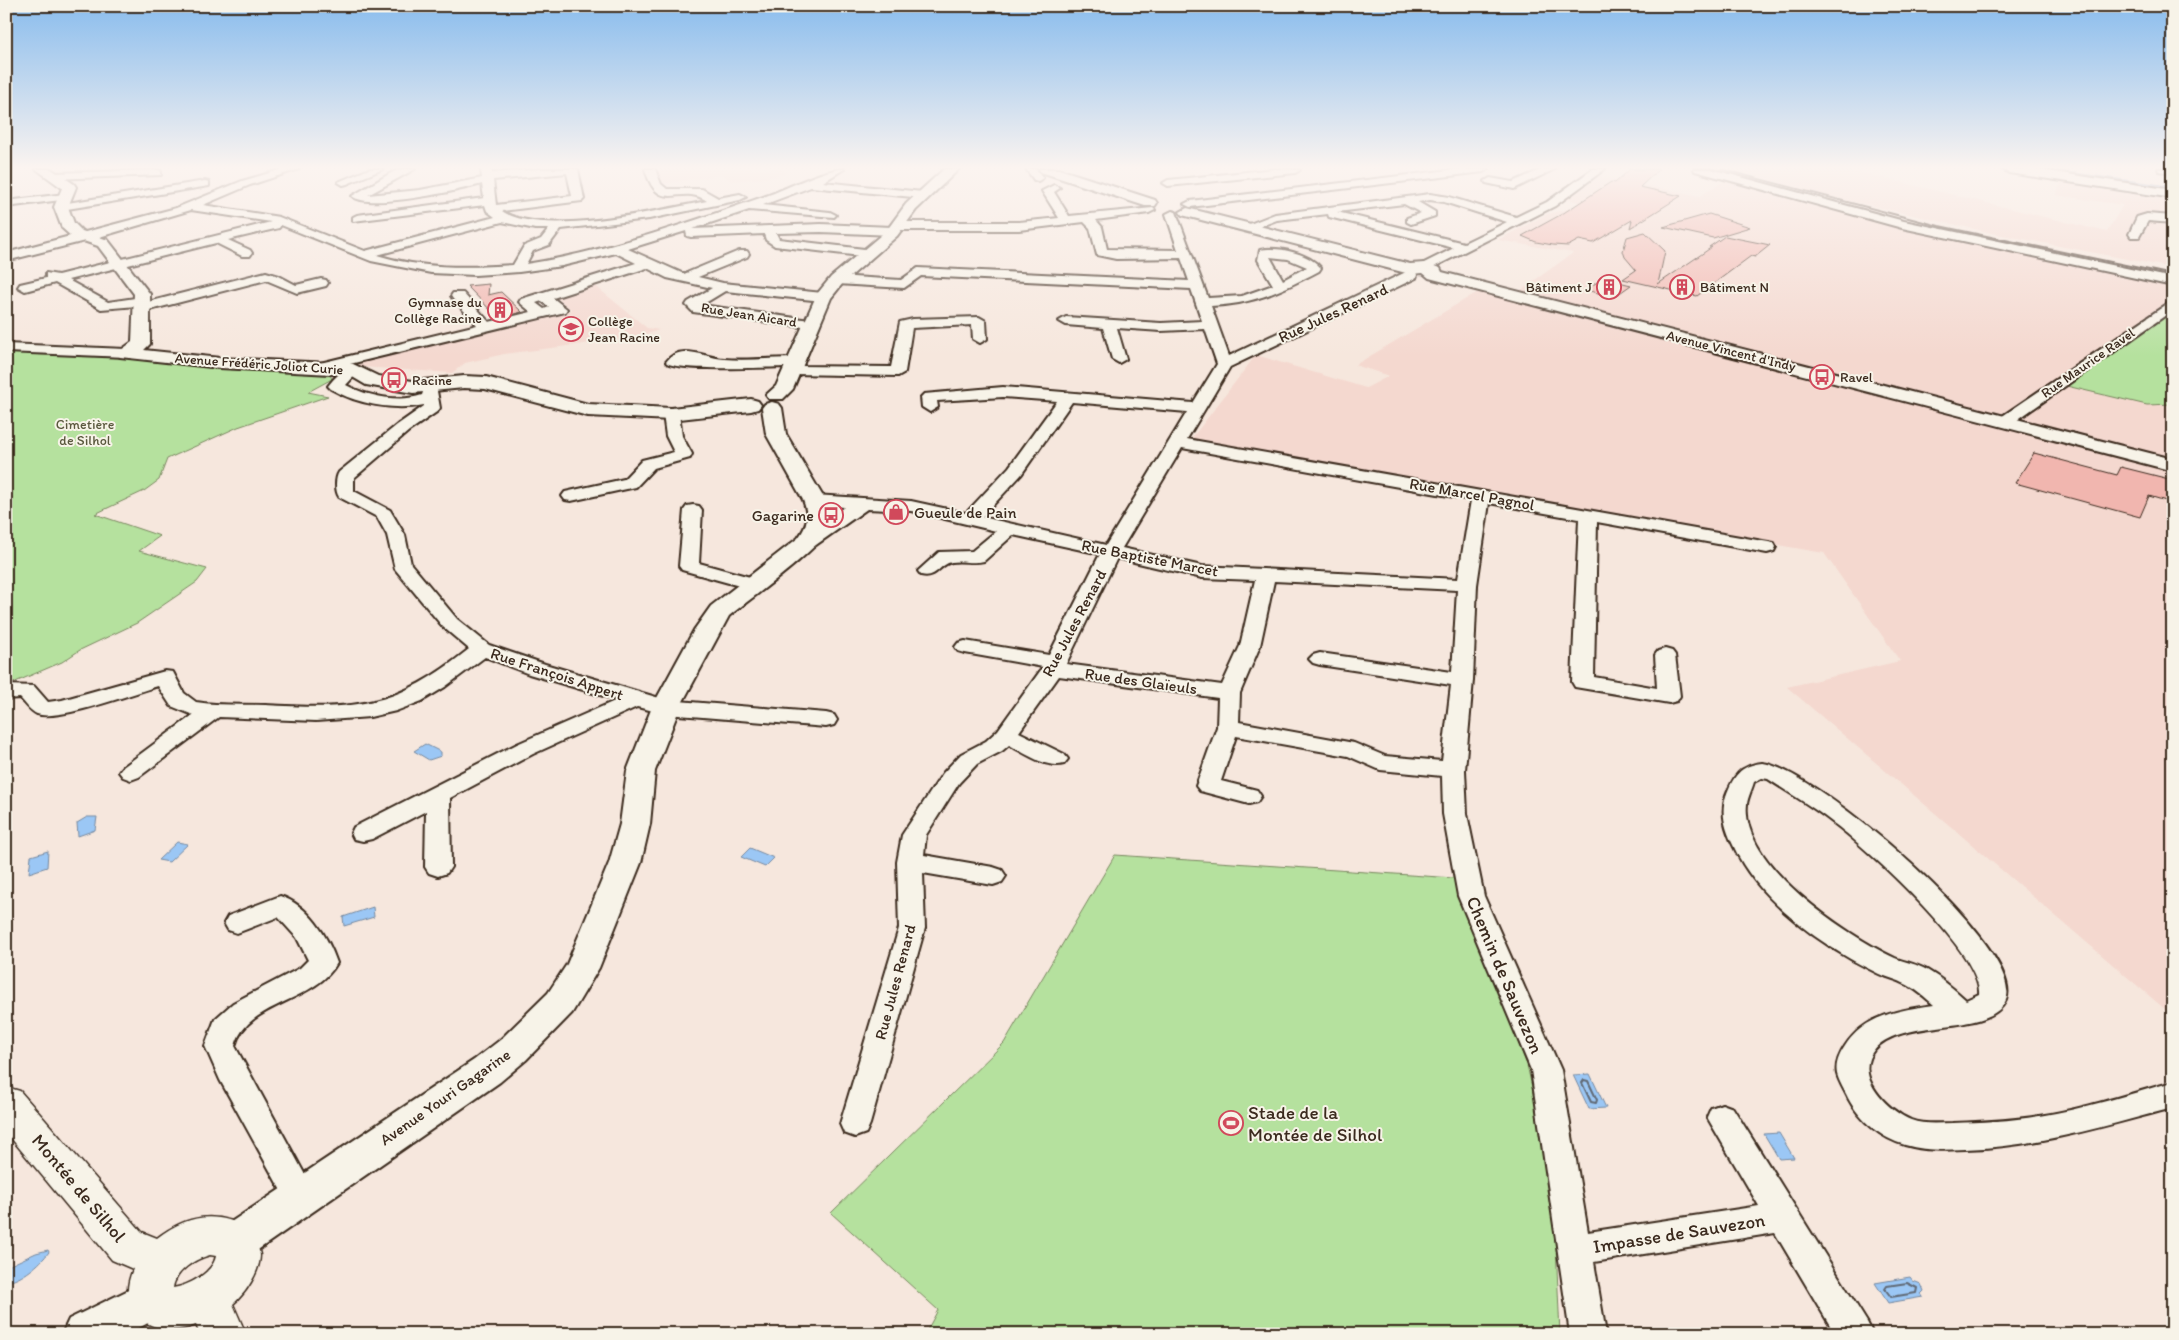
<svg xmlns="http://www.w3.org/2000/svg" width="2179" height="1340" viewBox="0 0 2179 1340" font-family="Itim,sans-serif">
  <style>
    .built { fill: #f4d8cf }
    .green { fill: #b5e19e; stroke: #78865e }
    .water { fill: #9bc7f5; stroke: #75889f }
    .lines { fill: none; stroke-linecap: round; stroke-linejoin: round }
    .shore { stroke: #616974; stroke-width: 2 }
    .building { fill: #f1b6af; stroke: #3b2a1e }
    .minor-casing { stroke: #3b2a1e; stroke-width: 4 }
    .tertiary-casing { stroke: #3b2a1e; stroke-width: 4 }
    .secondary-casing { stroke: #3b2a1e; stroke-width: 3 }
    .minor { fill: #f7f3e8; fill-rule: evenodd }
    .tertiary { fill: #f7f3e8; fill-rule: evenodd }
    .secondary { fill: #f7f3e8; fill-rule: evenodd }
    .rail { stroke: #3b2a1e; stroke-width: 2 }
    .labels { text-anchor: middle; dominant-baseline: central; stroke-width: 4; stroke-linejoin: round; paint-order: stroke }
    .far-poi-label { font-size: 14px; fill: #3b2a1e; stroke: #f7f3e8; text-anchor: start }
    .far-street-label { font-size: 14px; fill: #3b2a1e; stroke: #f7f3e8 }
    .far-park-label { font-size: 14px; fill: #5a583e; stroke: #f7f3e8 }
    .street-label { font-size: 16px; fill: #3b2a1e; stroke: #f7f3e8 }
    .poi-label { font-size: 16px; fill: #3b2a1e; stroke: #f7f3e8; text-anchor: start }
    .near-street-label { font-size: 19px; fill: #3b2a1e; stroke: #f7f3e8 }
    .near-poi-label { font-size: 19px; fill: #3b2a1e; stroke: #f7f3e8; text-anchor: start }
  </style>
  <rect width="100%" height="100%" fill="#f6e7dd"/>
  <filter id="ink" filterUnits="userSpaceOnUse"><feTurbulence type="fractalNoise" baseFrequency=".02" numOctaves="2"/><feDisplacementMap in="SourceGraphic" scale="10" xChannelSelector="R" yChannelSelector="G"/><feConvolveMatrix kernelMatrix="1 2 1 2 8 2 1 2 1" color-interpolation-filters="sRGB"/></filter>
  <g filter="url(#ink)">
    <g class="built">
      <polygon points="657,169 783,169 785,173 774,177 732,181 723,175 662,184"/>
      <polygon points="1730,169 1846,169 2107,232 2123,205 2056,195 2064,176 2173,192 2173,268 1992,233 1820,194"/>
      <polygon points="1599,176 1700,196 1726,180 1855,215 2173,282 2173,304 2147,405 2173,404 2173,1016 1787,687 1900,661 1824,553 1189,442 1256,355 1366,388 1389,376 1355,365 1476,293 1521,290 1573,253 1498,240 1547,214 1576,207 1582,203 1567,199"/>
      <polygon points="593,284 647,328 659,330 638,337 504,354 465,363 452,373 347,366 347,362 572,310 555,296"/>
    </g>
    <g class="green">
      <polygon points="2173,304 2173,404 2147,405 2058,384"/>
      <polygon points="6,352 119,356 328,371 332,379 308,392 328,396 238,427 167,459 159,480 144,491 95,514 160,536 139,551 207,569 197,582 137,623 80,650 62,662 6,686"/>
      <polygon points="1115,855 1454,878 1527,1065 1553,1180 1560,1334 925,1334 938,1310 831,1213 1004,1043"/>
    </g>
    <g class="water">
      <polygon points="2017,169 2047,169 2155,184 2173,187 2173,192"/>
      <polygon points="425,744 441,752 441,756 429,760 414,751"/>
      <polygon points="87,817 97,817 95,830 78,836 77,823"/>
      <polygon points="177,842 188,844 169,862 158,860"/>
      <polygon points="750,848 774,858 765,867 741,857"/>
      <polygon points="48,851 47,867 29,873 31,856"/>
      <polygon points="373,907 374,917 344,926 343,917"/>
      <polygon points="1590,1074 1606,1108 1589,1109 1573,1075"/>
      <polygon points="1779,1133 1794,1158 1779,1159 1764,1134"/>
      <path d="M48 1250 49 1252C40 1264 22 1280 6 1282V1267L36 1253Z"/>
      <polygon points="1910,1277 1913,1281 1921,1284 1924,1291 1921,1294 1923,1297 1888,1303 1875,1283"/>
    </g>
    <g class="lines">
      <g class="shore">
        <polygon points="1584,1080 1588,1081 1597,1100 1596,1103 1591,1102 1582,1083"/>
        <polygon points="1907,1283 1917,1288 1916,1293 1891,1297 1885,1289 1887,1286"/>
      </g>
    </g>
    <g class="building">
      <polygon points="1630,169 1659,169 1640,187 1681,196 1630,228 1632,220 1593,243 1579,240 1568,246 1553,245 1536,242 1522,236 1562,214 1611,182 1615,183"/>
      <polygon points="1709,214 1750,227 1713,238 1663,227"/>
      <polygon points="1645,232 1665,251 1658,284 1712,247 1709,247 1725,236 1770,245 1755,257 1751,256 1697,296 1623,279 1636,270 1625,257 1623,251 1627,237"/>
      <polygon points="1603,278 1631,285 1614,297 1586,290"/>
      <polygon points="489,284 488,295 501,292 522,312 498,318 467,286"/>
      <polygon points="2034,453 2117,475 2121,467 2173,480 2173,503 2149,496 2140,517 2015,483"/>
    </g>
    <g class="lines">
      <defs>
        <g id="minor">
          <path d="M283 169H299L250 185 203 205 279 217 365 251 495 217 487 211 485 205 353 221V217L357 215 484 198 482 184C460 190 368 211 352 196L391 173 401 169H415L368 195 420 190 477 179 482 178 481 169H491L492 173 540 169H578L584 199 582 201 502 211C541 238 660 210 707 201 680 182 659 217 645 169H655L661 184 667 189H702L718 198 740 194 746 197 740 200 649 219 561 229 549 245 533 251 526 264C609 251 687 223 766 196 786 189 826 168 844 169L823 182 923 192 929 195 923 198 811 187 763 205 830 212 836 215 834 217 749 210 692 229 821 224 892 227 893 223 897 222H1019L1059 218 1042 191 1054 185 1060 188 1054 192 1069 216 1153 208 1155 210 1149 213 1096 220 1102 227 1107 249 1178 250 1166 214 1172 211 1176 212 1208 298 1242 296 1273 285 1258 260 1260 250C1278 246 1309 253 1321 268L1319 271C1281 291 1255 304 1211 306L1229 356 1406 272H1416L1417 275 1416 278 1230 367 1187 439 1774 543 1776 547 1774 551 1767 553 1597 522 1594 677 1657 688 1655 655 1658 651 1665 649 1672 651 1675 655 1680 696 1677 701 1669 703 1575 687 1572 682 1579 519 1489 503 1477 585 1473 680 1465 770 1467 814 1484 896 1561 1070 1588 1232 1759 1206 1707 1117 1711 1108 1722 1104 1733 1108 1867 1322 1873 1334H1835L1775 1233 1594 1262 1606 1334H1570L1531 1070 1458 896 1443 814 1442 776 1380 770 1348 756 1236 736 1221 781 1257 790 1261 796 1257 802 1249 804 1200 791 1196 786 1217 727 1218 698 1059 676 1019 732 1064 754 1068 759 1064 764C1046 769 1025 753 1009 745L1002 751 977 764 959 783 926 835 924 855 993 867 1002 870 1006 876 1002 882 993 885 923 873 925 928 870 1124 866 1133 855 1137 844 1133 840 1124 899 928 897 862 902 835 943 773 961 754 986 741 998 730 1043 667 965 653 958 651 955 647 958 643 965 641 1049 655 1100 554 1013 535 984 561C973 564 962 560 952 562 939 564 937 579 921 575L918 571 939 552 972 551 996 531 911 511 867 509 813 547H799L797 543 799 539 844 507 808 504 805 500 808 496 814 495 911 501 966 513 1009 467 1057 401 1003 397 937 401 938 407 930 412 922 407 921 397 924 394 1003 387 1193 403 1217 364 1205 329 1161 331 1117 328 1126 359 1119 363 1112 359 1103 328 1066 325 1059 321 1066 317 1161 323 1202 321 1191 289 921 276 904 288 837 284 831 280 837 276 901 280 918 268 1189 281 1181 258 1116 259 1097 255 1090 228 1084 222 1019 230H898L897 234 893 235 821 232 776 233 779 239 873 250 875 253 873 256 869 257 775 246 766 240 764 234 691 237 687 236 686 231 628 249 684 274 739 251H747L749 254 747 257 698 277 723 283 823 293 830 297 823 301 725 291 702 305 810 320 817 324 815 327 810 328 693 312 686 305 688 302 712 288 667 278 647 268 553 298 567 309 565 312 321 371 316 370 314 367 316 364 477 325 453 299 451 296 453 293H463L489 322 531 312 519 302 521 299 636 263 616 253 562 266 519 272 475 275 431 273 371 261 281 225 279 228 228 240 250 250 252 253 250 256H242L216 243 68 280 108 302 142 297 147 298 148 302 266 272 279 276 296 285 321 279 326 280 328 283 326 286 297 293 266 280 142 312 137 311V306L101 309 55 283 25 291 18 287 20 284 46 278V273L58 275 271 222 191 210 89 240 6 261V253L176 208 242 181ZM567 173 572 196 496 205 493 180ZM502 222 535 229H549L541 239 524 246 513 265C468 268 421 269 377 255ZM1270 257 1288 259 1307 267 1283 280ZM542 301 549 307 544 309 536 303ZM1072 402 1187 412 1106 545 982 517 1021 475ZM1182 448 1471 500 1458 579 1202 566 1122 548ZM1117 558 1202 578 1255 580 1240 646 1222 685 1066 664ZM1274 581 1457 590 1452 672 1320 653 1313 655 1309 659 1313 663 1320 665 1451 685 1442 761 1385 756 1354 743 1239 722 1240 693 1260 646Z"/>
          <polygon points="369,169 383,169 347,184 343,185 338,182"/>
          <polygon points="1026,169 1036,169 1043,178 1038,181 1034,180"/>
          <polygon points="1275,169 1300,170 1295,173 1168,186 1163,183 1168,180"/>
          <polygon points="1458,169 1488,169 1483,172 1190,207 1184,204 1190,201"/>
          <polygon points="1542,169 1555,169 1514,189 1486,183 1485,181 1490,178 1513,182"/>
          <path d="M1593 169H1605L1555 206 1424 272 1420 271 1418 268 1420 265 1454 248 1329 217 1328 214 1277 220 1248 231 1242 227 1275 214 1430 194 1449 197 1516 217 1547 202ZM1430 200 1444 202 1507 222 1464 243 1337 212 1404 204 1421 213 1407 218V222L1411 224 1435 216V212L1418 202Z"/>
          <polygon points="1694,169 1711,169 1904,221 2173,278 2173,286 1902,228 1695,171"/>
          <polygon points="2158,169 2173,169 2173,173 2159,171"/>
          <polygon points="157,170 161,171 161,175 51,179 46,176 51,173"/>
          <polygon points="205,181 209,182 209,186 61,210 55,207 61,204"/>
          <polygon points="65,194 71,197 69,199 6,207 6,201"/>
          <polygon points="2147,214 2173,216 2173,223 2148,221 2139,237 2131,237 2129,234 2137,217"/>
          <polygon points="2173,300 2173,310 2010,425 1998,425 1996,422 1998,419"/>
          <path d="M979 317 986 321 987 339 980 343 973 339 972 325 912 328 905 372 898 376 792 374 785 370 788 367C770 367 673 372 666 362 680 342 706 358 724 359 747 361 772 358 795 358L802 362 798 366 891 367 900 322 913 319Z"/>
          <polygon points="6,344 126,349 133,353 126,357 6,352"/>
          <path d="M353 366 360 370 346 385C366 396 400 403 422 395L426 383 431 381 439 386 437 391 440 408 438 411 409 431 354 478V491L390 510 405 535 411 564 457 619 489 645 545 664 666 700 826 713 834 715 837 720 834 725 826 727 666 714 637 707 533 754 450 798 451 867 447 873 438 876 429 873 425 867 426 811 372 839 363 841 354 839 351 833 354 827 517 744 617 700 529 674 485 657 445 687 422 701 396 711 370 717 316 721 219 717 139 777 131 780 123 777 119 772 123 767 193 715 171 706 158 686C135 693 56 722 37 714 31 712 25 703 20 698L6 699V685L34 686 48 702 62 700 165 671 173 672 184 693 196 702C219 706 243 704 265 705 357 710 396 708 469 649L443 627 395 569 387 535 377 517 339 497C335 491 335 478 339 472L397 425 424 406V405C393 411 357 404 331 389L328 386C334 378 344 368 353 366Z"/>
          <polygon points="671,409 679,414 682,436 692,454 690,458 654,468 636,487 571,501 565,500 562,496 565,492 624,479 642,460 674,452 666,436 663,414"/>
          <polygon points="693,505 699,506 702,510 699,563 761,580 764,584 761,588 754,590 682,570 679,566 684,510 687,506"/>
          <path d="M1762 763C1814 768 2027 948 2006 1000 1990 1037 1901 1016 1874 1050 1853 1076 1887 1110 1911 1120 1924 1125 1939 1123 1953 1123 1982 1122 2010 1121 2039 1116 2084 1109 2129 1094 2173 1082V1108C2104 1126 2037 1147 1965 1149 1944 1150 1925 1151 1905 1145 1881 1138 1860 1121 1848 1098 1845 1091 1839 1082 1837 1074 1835 1064 1839 1055 1845 1046 1865 1015 1899 1010 1934 1005 1925 997 1915 988 1903 983 1894 978 1884 977 1875 972 1824 947 1758 901 1734 847 1726 831 1720 814 1726 796 1733 777 1740 765 1762 763ZM1762 778 1768 779C1789 793 1812 806 1832 822 1865 846 1983 954 1979 994L1966 1000C1954 989 1941 978 1927 970 1917 964 1905 962 1895 958 1847 935 1740 865 1747 804 1748 797 1752 789 1754 782Z"/>
          <path d="M280 896C308 905 328 936 337 963 315 1003 246 1002 235 1046L317 1197 312 1207 301 1212 290 1207 220 1080 205 1046 215 1019 233 1003 300 968 308 960 297 938 278 917 237 933 228 930 224 923 228 916Z"/>
        </g>
        <g id="tertiary">
          <polygon points="36,169 51,169 74,184 76,187 68,207 74,223 82,231 108,240 150,294 150,344 144,350 220,358 353,364 378,376 413,381 464,376 486,377 588,404 671,408 751,399 758,401 761,405 758,409 751,411 671,420 588,416 485,389 464,388 413,393 366,385 349,375 220,368 120,357 117,353 132,342 134,294 98,246 72,237 62,228 54,207 62,188"/>
          <polygon points="944,169 959,169 916,210 897,236 843,283 831,298 793,389 783,399 769,399 766,395 776,386 817,294 831,277 887,230 906,204"/>
          <polygon points="1039,169 1059,169 1155,200 1157,203 1155,206 1145,206 1041,172"/>
          <polygon points="2002,169 2034,169 2173,190 2173,198 2009,173"/>
          <polygon points="1187,208 1410,264 1424,263 1440,268 1442,272 2173,459 2173,471 1429,278 1423,273 1410,274 1182,215 1180,212"/>
          <path d="M772 402 779 404 782 408 786 434 825 500C828 508 831 517 829 526 826 545 747 601 729 616L680 707 655 771 650 824 641 863 599 968 572 1013 526 1060 500 1082 249 1256 234 1262 219 1256 213 1243 219 1230 474 1060 500 1040 548 993 567 964 609 863 620 824 627 771 652 707 694 630 711 606 798 538C808 525 809 516 803 500L766 434 762 408 765 404Z"/>
          <polygon points="151,1279 166,1285 172,1299 166,1313 128,1334 62,1334 69,1319"/>
        </g>
        <path id="secondary" d="M6 1087 20 1091 142 1232 157 1238C187 1215 216 1210 249 1229 253 1237 259 1247 260 1255 260 1272 245 1294 233 1304L246 1334H200L196 1325C156 1340 113 1315 133 1269L112 1260 6 1132ZM210 1255 216 1256C213 1273 188 1286 173 1288 175 1271 195 1259 210 1255Z"/>
      </defs>
      <use href="#minor" class="minor-casing"/>
      <use href="#tertiary" class="tertiary-casing"/>
      <use href="#secondary" class="secondary-casing"/>
      <use href="#minor" class="minor"/>
      <use href="#tertiary" class="tertiary"/>
      <use href="#secondary" class="secondary"/>
      <polyline class="rail" points="1721,169 1939,226 2173,275"/>
    </g>
  </g>
  <linearGradient id="sky" x2="0" y2="1"><stop stop-color="#89bced"/><stop offset="0.47" stop-color="#fbf4f0"/><stop offset="1" stop-color="#fbf4f0" stop-opacity="0"/></linearGradient>
  <rect width="2179" height="356" fill="url(#sky)"/>
  <defs>
    <symbol id="building-ring" viewBox="-11 -11 22 22"><circle r="9.5" fill="#f7f3e8" stroke="#d1495b" stroke-width="1.5"/><path d="M-4-6H4V6H1V3H-1V6H-4ZM-2.5-4.3h1.7v1.8h-1.7ZM.8-4.3h1.7v1.8H.8ZM-2.5-1h1.7V.8h-1.7ZM.8-1h1.7V.8H.8Z" fill="#d1495b"/></symbol>
    <symbol id="school-ring" viewBox="-11 -11 22 22"><circle r="9.5" fill="#f7f3e8" stroke="#d1495b" stroke-width="1.5"/><path d="M0-5L7-2L0 1L-7-2ZM-4 1L0 2.5L4 1V4Q0 6-4 4Z" fill="#d1495b"/></symbol>
    <symbol id="bus-ring" viewBox="-11 -11 22 22"><circle r="9.5" fill="#f7f3e8" stroke="#d1495b" stroke-width="1.5"/><path d="M-5-6H5V4H4V6H2V4H-2V6H-4V4H-5ZM-3.5-4V0h7V-4ZM-3.5 1.2v1.5H-2V1.2ZM2 1.2v1.5H3.5V1.2Z" fill="#d1495b"/></symbol>
    <symbol id="shop-ring" viewBox="-11 -11 22 22"><circle r="9.5" fill="#f7f3e8" stroke="#d1495b" stroke-width="1.5"/><path d="M-5-2.5h2.3a2.7 3.5 0 0 1 5.4 0H5L5.5 6h-11ZM-1.5-2.5h3a1.5 2.3 0 0 0-3 0Z" fill="#d1495b"/></symbol>
    <symbol id="stadium-ring" viewBox="-11 -11 22 22"><circle r="9.5" fill="#f7f3e8" stroke="#d1495b" stroke-width="1.5"/><path d="M0-5a6.5 5 0 1 0 0 10a6.5 5 0 1 0 0-10ZM-3.5-1.8h7v3.6h-7Z" fill="#d1495b"/></symbol>
  </defs>
  <g fill-rule="evenodd">
    <use href="#building-ring" x="1595" y="273" width="28" height="28"/>
    <use href="#building-ring" x="1668" y="273" width="28" height="28"/>
    <use href="#building-ring" x="486" y="296" width="28" height="28"/>
    <use href="#school-ring" x="557" y="315" width="28" height="28"/>
    <use href="#bus-ring" x="1808" y="363" width="28" height="28"/>
    <use href="#bus-ring" x="380" y="366" width="28" height="28"/>
    <use href="#shop-ring" x="882" y="498" width="28" height="28"/>
    <use href="#bus-ring" x="817" y="501" width="28" height="28"/>
    <use href="#stadium-ring" x="1217" y="1109" width="28" height="28"/>
  </g>
  <g class="labels">
    <g class="far-poi-label">
      <text x="1592" y="287" text-anchor="end">Bâtiment J</text>
      <text x="1700" y="287">Bâtiment N</text>
      <text x="482" y="302" text-anchor="end">Gymnase du<tspan x="482" dy="16">Collège Racine</tspan></text>
      <text x="588" y="321">Collège<tspan x="588" dy="16">Jean Racine</tspan></text>
      <text x="1840" y="377">Ravel</text>
      <text x="412" y="380">Racine</text>
    </g>
    <g class="far-street-label">
      <text transform="translate(749 315) rotate(9)">Rue Jean Aicard</text>
      <text transform="translate(1731 351) rotate(14)">Avenue Vincent d'Indy</text>
      <text transform="translate(2088 363) rotate(-35)">Rue Maurice Ravel</text>
      <text transform="translate(259 364) rotate(4)">Avenue Frédéric Joliot Curie</text>
    </g>
    <g class="far-park-label">
      <text x="85" y="424">Cimetière<tspan x="85" dy="16">de Silhol</tspan></text>
    </g>
    <g class="street-label">
      <text transform="translate(1333 313) rotate(-25)">Rue Jules Renard</text>
      <text transform="translate(1472 494) rotate(10)">Rue Marcel Pagnol</text>
      <text transform="translate(1150 558) rotate(11)">Rue Baptiste Marcet</text>
      <text transform="translate(1074 623) rotate(-62)">Rue Jules Renard</text>
      <text transform="translate(557 674) rotate(18)">Rue François Appert</text>
      <text transform="translate(1141 681) rotate(8)">Rue des Glaïeuls</text>
      <text transform="translate(895 982) rotate(-75)">Rue Jules Renard</text>
      <text transform="translate(445 1097) rotate(-35)">Avenue Youri Gagarine</text>
    </g>
    <g class="poi-label">
      <text x="914" y="512">Gueule de Pain</text>
      <text x="814" y="515" text-anchor="end">Gagarine</text>
    </g>
    <g class="near-street-label">
      <text transform="translate(1505 975) rotate(67)">Chemin de Sauvezon</text>
      <text transform="translate(79 1188) rotate(50)">Montée de Silhol</text>
      <text transform="translate(1679 1233) rotate(-9)">Impasse de Sauvezon</text>
    </g>
    <g class="near-poi-label">
      <text x="1248" y="1112">Stade de la<tspan x="1248" dy="22">Montée de Silhol</tspan></text>
    </g>
  </g>
  <rect width="2179" height="1340" fill="none" stroke="#f7f3e8" stroke-width="25"/>
  <rect x="12" y="12" width="2154" height="1315" fill="none" stroke="#3b2a1e" stroke-width="2" filter="url(#ink)"/>
</svg>
